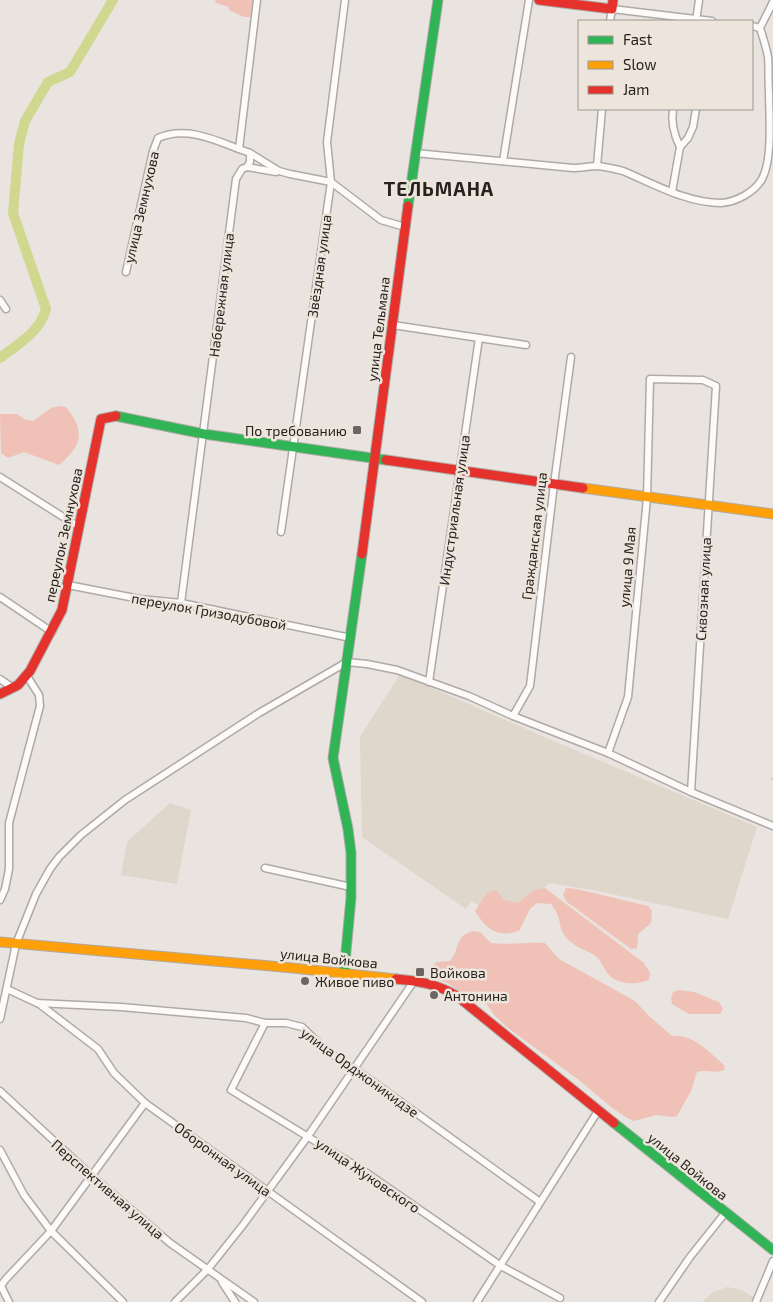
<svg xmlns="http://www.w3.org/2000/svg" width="773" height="1302" viewBox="0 0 773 1302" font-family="'Exo 2',sans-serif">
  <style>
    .built { fill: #dfd6cc }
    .green { fill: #f0c1b7 }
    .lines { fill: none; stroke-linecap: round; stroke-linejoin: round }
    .stream { stroke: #d0d78f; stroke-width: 2 }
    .river { stroke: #d0d78f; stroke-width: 10 }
    .street-casing { stroke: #aeaaa6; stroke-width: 9 }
    .fast-casing { stroke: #aeaaa6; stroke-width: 11 }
    .slow-casing { stroke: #aeaaa6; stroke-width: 11 }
    .jam-casing { stroke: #aeaaa6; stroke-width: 11 }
    .street { stroke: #fcfbfa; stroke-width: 6 }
    .fast { stroke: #30b455; stroke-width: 9 }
    .slow { stroke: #ff9f0a; stroke-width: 9 }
    .jam { stroke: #e5322d; stroke-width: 9 }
    .poi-dot { fill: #6a6662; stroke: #ede5db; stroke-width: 2 }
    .labels { text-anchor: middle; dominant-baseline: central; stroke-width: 5; stroke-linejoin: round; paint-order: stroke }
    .street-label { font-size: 14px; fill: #26221f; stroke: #ede5db }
    .poi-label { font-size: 14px; fill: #26221f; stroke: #ede5db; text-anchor: start }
    .district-label { font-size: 19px; font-weight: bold; letter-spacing: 1px; fill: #26221f; stroke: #ede5db }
  </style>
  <rect width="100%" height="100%" fill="#e9e4df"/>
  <g class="built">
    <polygon points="400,674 563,745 757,827 728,919 593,890 549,883 508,926 472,901 466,909 362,837 360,737"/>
    <polygon points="170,803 191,810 177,884 121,875 127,842"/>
    <polygon points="727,1287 739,1289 755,1298 753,1302 702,1302 712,1293"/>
  </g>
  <g class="green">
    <polygon points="215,0 257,0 250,17 244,17 229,10 229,7 216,3"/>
    <path d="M59 406 66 407C86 431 82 446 59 465L24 452 8 458 1 453 0 414H17L24 419 33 421 51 408Z"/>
    <path d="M545 888 644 963 650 973 649 980C637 985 617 985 608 974 603 967 601 960 594 955 584 949 572 946 565 936 559 928 561 922 557 914 556 911 553 907 551 904L537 903 530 909 519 931C497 938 486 929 475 911L487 893 496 890 504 900 518 903 534 890Z"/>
    <polygon points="566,888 577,889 648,906 652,911 651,923 638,934 637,948 631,949 567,902 563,895"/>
    <path d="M474 931 480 932 491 943C509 945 527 942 545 943L559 959 635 1001 650 1017 672 1036C694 1034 710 1053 725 1066L724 1070C715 1074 705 1069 697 1072L691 1091 677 1116 673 1117 657 1115 634 1121 627 1118 611 1107 579 1080 508 1028 494 1015 486 1003 490 998 486 995 482 1000H474L447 983 435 979 434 964 437 962 450 961C461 948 454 935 474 931Z"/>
    <polygon points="679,990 694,992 719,1002 723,1009 720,1014 689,1014 672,1004 671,998 673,992"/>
  </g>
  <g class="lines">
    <polyline class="stream" points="772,779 773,779"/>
    <path class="river" d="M0 358C18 344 40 332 46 309L13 213 19 144 25 121 48 82 70 72 113 0"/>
    <defs>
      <g id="street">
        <polyline points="610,21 612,9 712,21"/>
        <polyline points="696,21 699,0"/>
        <polyline points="752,26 760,28"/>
        <path d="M673 109C671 122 674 135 680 147"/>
        <polyline points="250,153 279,171 290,174 331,182 381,220 405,227"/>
        <path d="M415 153 573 168C581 168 590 166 598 166 606 167 615 169 623 171 654 184 687 203 721 203 736 202 755 192 762 179 773 159 769 114 769 92 768 80 769 68 768 57 766 47 763 37 760 28L773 2"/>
        <polyline points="503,161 529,0"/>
        <polyline points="597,166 602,109"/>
        <polyline points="247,167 276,172"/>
        <polyline points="672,192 680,147 688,138 693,127 696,109"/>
        <path d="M126 272 153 151 158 138C185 126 213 139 239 149"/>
        <polyline points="0,300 6,309"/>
        <polyline points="393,325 526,345"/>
        <polyline points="0,477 79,527"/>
        <polyline points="281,532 331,182 327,142 345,0"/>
        <polyline points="68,585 140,599 181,603 351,638"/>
        <polyline points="0,597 52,632"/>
        <polyline points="181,603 236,179 242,169 247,167 250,162 250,153 239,149 257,0"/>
        <polyline points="0,679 13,688"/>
        <polyline points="429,682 479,338"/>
        <polyline points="513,716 530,686 554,484 571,357"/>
        <polyline points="608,753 628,697 647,498 650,379 703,380 716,386 691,792"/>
        <polyline points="265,868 351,887"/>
        <polyline points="0,900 5,889 9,869 9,823 40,706 39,695 27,676"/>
        <polyline points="7,989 37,1003 121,1007 246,1018 265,1023 286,1023 302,1027 328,1052 355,1069 540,1202"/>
        <polyline points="38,1003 98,1049 114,1073 145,1103 422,1302"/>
        <polyline points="0,1019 16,944 36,894 50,869 59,857 81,835 125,800 259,713 347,662 367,664 397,670 469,696 513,716 608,753 691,792 773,826"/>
        <polyline points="265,1023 231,1090 361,1169 501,1266 560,1298"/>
        <polyline points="0,1091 92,1176 170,1243 254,1302"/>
        <polyline points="0,1150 24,1195 51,1231 123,1302"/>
        <polyline points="222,1282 235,1302"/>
        <polyline points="9,1302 1,1286 5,1280 51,1231 145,1103"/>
        <polyline points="175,1302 208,1269 243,1225 308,1136 414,981"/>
        <polyline points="477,1302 598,1111"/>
        <polyline points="659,1302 690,1257 725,1213"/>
        <polyline points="756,1302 773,1261"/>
      </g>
      <g id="fast">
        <polyline points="408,206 438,0"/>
        <polyline points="116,416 204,434 386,460"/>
        <polyline points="344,973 351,898 351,853 348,829 333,758 362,554"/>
        <polyline points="614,1123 773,1250"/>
      </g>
      <g id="slow">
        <polyline points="583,488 773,514"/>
        <polyline points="0,942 293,968 396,979"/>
      </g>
      <g id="jam">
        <polyline points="539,0 612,9 613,0"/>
        <polyline points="386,460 583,488"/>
        <polyline points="362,554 408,206"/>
        <polyline points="0,694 18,685 30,671 62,610 101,419 116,416"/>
        <path d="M396 979C419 981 437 984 457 996L614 1123"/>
      </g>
    </defs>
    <use href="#street" class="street-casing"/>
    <use href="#fast" class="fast-casing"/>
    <use href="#slow" class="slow-casing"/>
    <use href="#jam" class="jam-casing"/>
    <use href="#street" class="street"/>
    <use href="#fast" class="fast"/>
    <use href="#slow" class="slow"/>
    <use href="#jam" class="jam"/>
  </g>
  <g class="poi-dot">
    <rect x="352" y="425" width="10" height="10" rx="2.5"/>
    <rect x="415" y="967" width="10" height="10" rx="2.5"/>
    <circle cx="305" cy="981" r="5"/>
    <circle cx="434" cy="995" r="5"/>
  </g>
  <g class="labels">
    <g class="street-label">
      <text transform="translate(141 207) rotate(-77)">улица Земнухова</text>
      <text transform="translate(319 266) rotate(-82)">Звёздная улица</text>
      <text transform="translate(221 295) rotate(-83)">Набережная улица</text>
      <text transform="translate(378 329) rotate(-83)">улица Тельмана</text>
      <text transform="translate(454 510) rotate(-82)">Индустриальная улица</text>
      <text transform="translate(63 535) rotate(-78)">переулок Земнухова</text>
      <text transform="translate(534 536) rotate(-83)">Гражданская улица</text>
      <text transform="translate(627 567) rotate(-85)">улица 9 Мая</text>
      <text transform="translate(703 589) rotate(-87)">Сквозная улица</text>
      <text transform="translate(209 611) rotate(10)">переулок Гризодубовой</text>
      <text transform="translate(329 958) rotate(6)">улица Войкова</text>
      <text transform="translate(360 1072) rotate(36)">улица Орджоникидзе</text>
      <text transform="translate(223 1159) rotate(36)">Оборонная улица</text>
      <text transform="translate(688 1166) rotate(39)">улица Войкова</text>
      <text transform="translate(368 1175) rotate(34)">улица Жуковского</text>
      <text transform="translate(108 1189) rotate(41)">Перспективная улица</text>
    </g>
    <g class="poi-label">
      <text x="347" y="430" text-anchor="end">По требованию</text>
      <text x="430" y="972">Войкова</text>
      <text x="315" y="981">Живое пиво</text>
      <text x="444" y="995">Антонина</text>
    </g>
    <g class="district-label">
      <text x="439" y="188">ТЕЛЬМАНА</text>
    </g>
  </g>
  <rect x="578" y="20" width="175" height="90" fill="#ede5db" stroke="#9d9790"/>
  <rect x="588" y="36" width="25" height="8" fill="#30b455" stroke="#9d9790"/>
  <text x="623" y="45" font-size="15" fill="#26221f">Fast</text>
  <rect x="588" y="61" width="25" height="8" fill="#ff9f0a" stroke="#9d9790"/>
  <text x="623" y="70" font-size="15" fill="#26221f">Slow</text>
  <rect x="588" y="86" width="25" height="8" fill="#e5322d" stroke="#9d9790"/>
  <text x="623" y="95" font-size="15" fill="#26221f">Jam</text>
</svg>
